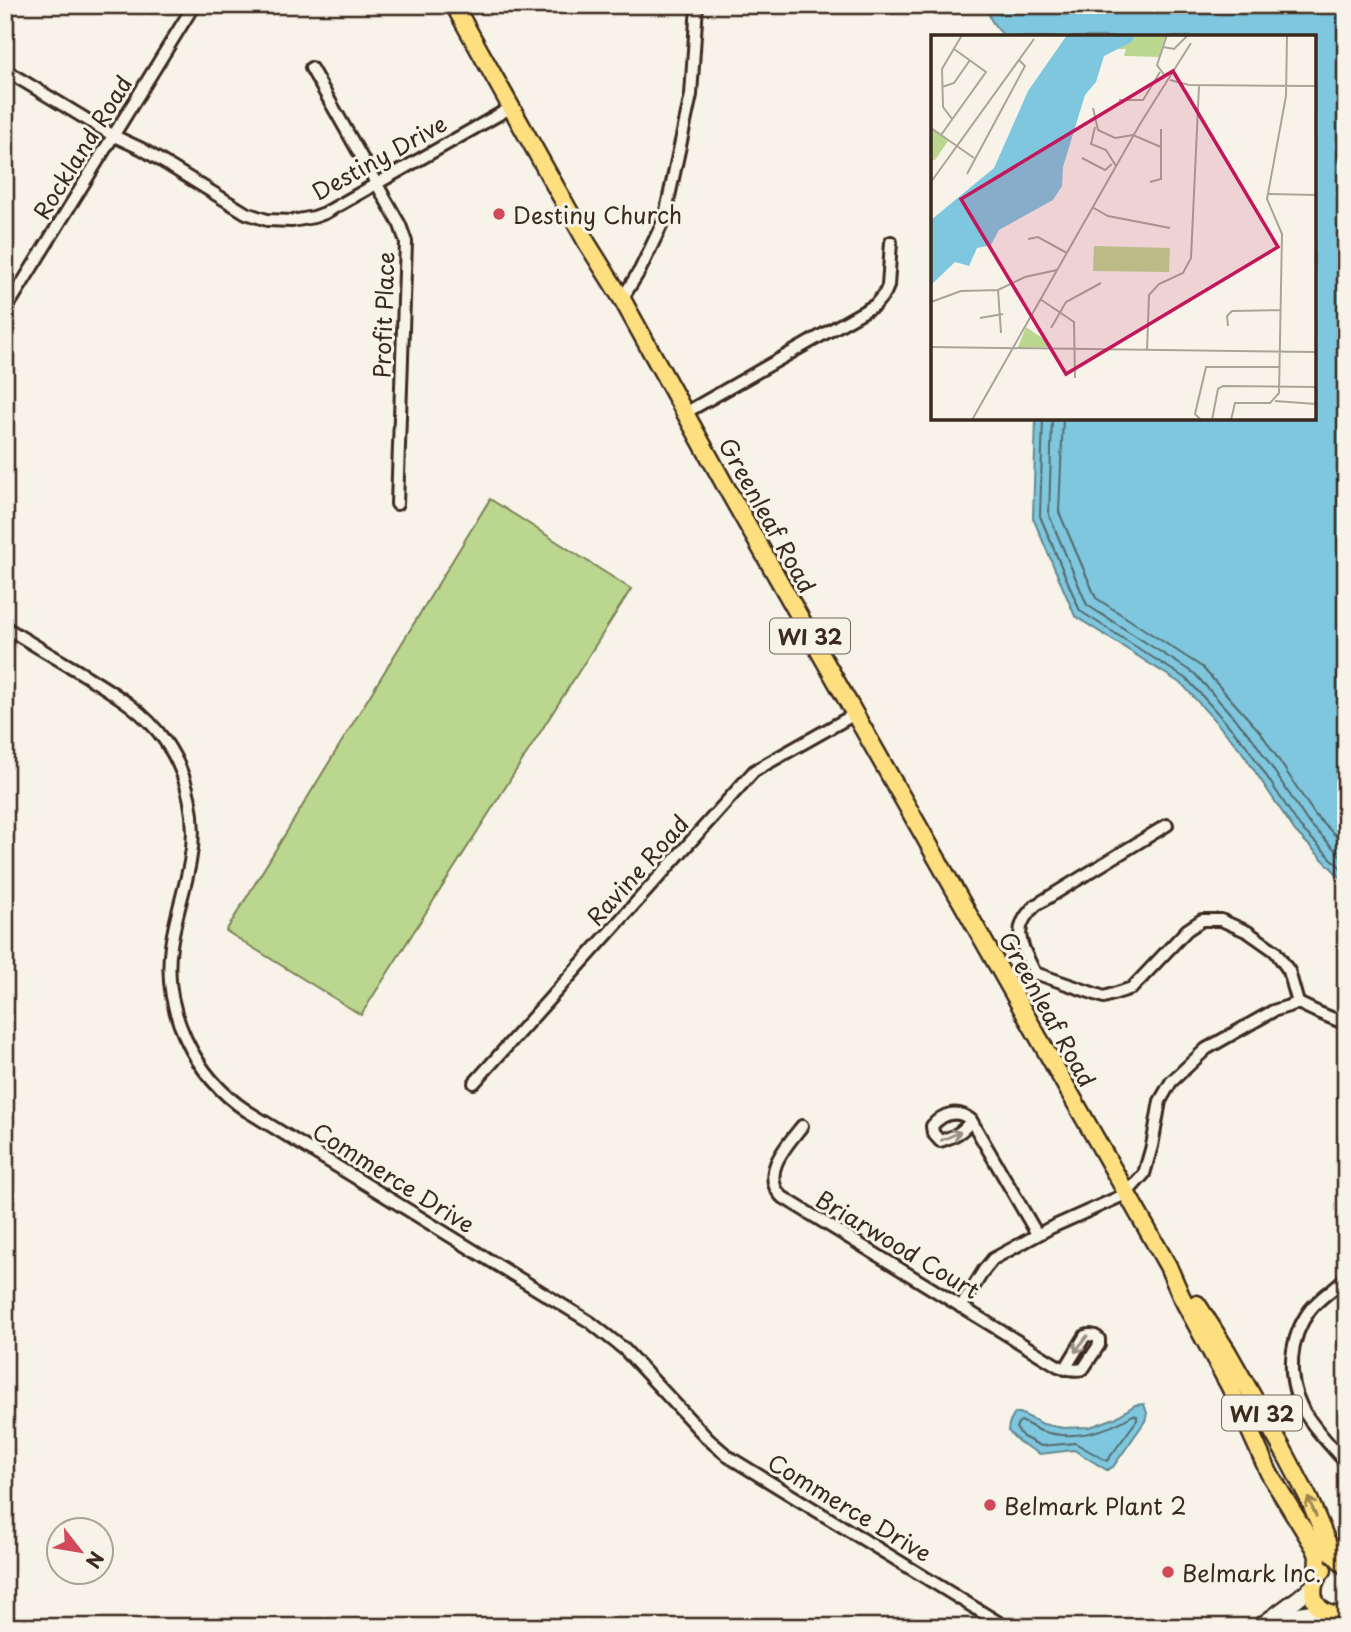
<svg xmlns="http://www.w3.org/2000/svg" width="1351" height="1632" viewBox="0 0 1351 1632" font-family="'Playpen Sans',sans-serif">
  <style>
    .green { fill: #bbd78f; stroke: #7b8056; stroke-width: 2 }
    .water { fill: #7ec7de; stroke: #638891; stroke-width: 2 }
    .lines { fill: none; stroke-linecap: round; stroke-linejoin: round }
    .shore { stroke: #56696b; stroke-width: 2 }
    .minor-casing { stroke: #3b2a1e; stroke-width: 16 }
    .secondary-casing { stroke: #3b2a1e; stroke-width: 19 }
    .primary-casing { stroke: #3b2a1e; stroke-width: 21 }
    .minor { stroke: #f7f3e8; stroke-width: 10 }
    .secondary { stroke: #f7f3e8; stroke-width: 14 }
    .primary { stroke: #fedf80; stroke-width: 16 }
    .oneway { stroke: #998e83 }
    .oneway2 { stroke: #9c844f }
    .poi-dot { fill: #d1495b; stroke: #f7f3e8; stroke-width: 2.5 }
    .labels { text-anchor: middle; dominant-baseline: central; stroke-width: 6; stroke-linejoin: round; paint-order: stroke }
    .shield { fill: #f7f3e8; stroke: #73665b; stroke-width: 2 }
    .shield-label { font-size: 21px; font-weight: bold; fill: #3b2a1e }
    .street-label { font-size: 23px; fill: #3b2a1e; stroke: #f7f3e8 }
    .poi-label { font-size: 23px; fill: #3b2a1e; stroke: #f7f3e8; text-anchor: start }
    .inset-road { fill: none; stroke: #aca397; stroke-width: 2 }
    .view { fill: #c2185b; fill-opacity: 0.15; stroke: #c2185b; stroke-width: 3.5 }
    .inset-edge { fill: none; stroke: #3b2a1e; stroke-width: 3.5 }
  </style>
  <rect width="100%" height="100%" fill="#f7f3e8"/>
  <filter id="ink" filterUnits="userSpaceOnUse"><feTurbulence type="fractalNoise" baseFrequency=".0143" numOctaves="2"/><feDisplacementMap in="SourceGraphic" scale="14" xChannelSelector="R" yChannelSelector="G"/><feConvolveMatrix kernelMatrix="1 2 1 2 8 2 1 2 1" color-interpolation-filters="sRGB"/></filter>
  <g filter="url(#ink)">
    <polygon class="green" points="490,499 631,589 361,1015 226,931"/>
    <g class="water">
      <path d="M990 5H1346V883L1295 831 1240 749 1183 685 1075 616 1033 518 1036 418H1314V37H1005C997 28 985 18 990 5Z"/>
      <polygon points="1144,1404 1147,1413 1145,1421 1113,1467 1107,1470 1074,1450 1040,1454 1019,1442 1008,1431 1009,1424 1015,1413 1020,1413 1043,1424 1063,1428 1090,1427 1115,1418 1135,1405"/>
    </g>
    <g class="lines">
      <g class="shore">
        <polyline points="1043,418 1040,516 1080,611 1188,680 1246,745 1300,827 1346,873"/>
        <polyline points="1052,418 1049,515 1087,605 1195,674 1253,739 1307,821 1346,861"/>
        <polyline points="1063,418 1059,512 1096,598 1202,667 1261,733 1315,815 1346,846"/>
        <path d="M1133 1415 1137 1416V1420L1107 1461 1075 1443 1041 1446 1023 1437 1016 1428 1018 1423 1021 1421C1028 1424 1034 1428 1041 1431 1073 1441 1106 1432 1133 1415Z"/>
      </g>
      <defs>
        <g id="minor">
          <polyline points="311,68 400,225 406,242 397,504"/>
          <polyline points="5,70 114,136 142,149 246,213 267,220 292,221 314,217 325,213 512,107"/>
          <polyline points="622,299 640,270 664,220 691,95 697,5"/>
          <polyline points="5,311 194,5"/>
          <polyline points="685,413 875,305 885,293 888,286 891,242"/>
          <path d="M5 627C29 642 54 657 78 671 110 691 143 709 165 741 189 776 198 820 190 862 185 890 175 917 171 946 162 1009 194 1076 247 1111L590 1322 624 1349 708 1439 729 1457 1006 1627"/>
          <path d="M1035 973C1022 945 1009 929 1036 905L1167 825"/>
          <polyline points="1011,989 1035,973 1104,997 1132,988 1187,930 1202,920 1221,920 1248,932 1275,951 1289,971 1298,1003"/>
          <polyline points="474,1083 754,771 855,714"/>
          <path d="M971 1120C964 1132 953 1137 940 1141L933 1133 932 1126C943 1113 957 1109 971 1120L1037 1234"/>
          <path d="M802 1126C787 1145 760 1173 781 1196L1058 1366C1067 1369 1074 1371 1083 1369L1099 1345V1339C1095 1335 1091 1334 1085 1336L1065 1369"/>
          <path d="M1346 1277C1335 1289 1320 1297 1310 1310 1289 1338 1286 1377 1302 1408 1313 1428 1331 1446 1346 1463"/>
          <polyline points="961,1307 984,1270 993,1259 1050,1228 1126,1194 1144,1174 1152,1146 1160,1101 1171,1082 1206,1049 1273,1011 1298,1003 1317,1012 1346,1024"/>
        </g>
        <g id="secondary">
          <path d="M1273 1626C1291 1616 1305 1609 1326 1613"/>
          <polyline points="1259,1627 1297,1599 1313,1586"/>
        </g>
        <g id="primary">
          <polyline points="454,5 587,243 622,299 726,487 1168,1266 1181,1296 1230,1387 1269,1473 1315,1548 1318,1556 1317,1576"/>
          <polyline points="1197,1304 1227,1351 1287,1457 1309,1499 1331,1551 1345,1566"/>
          <path d="M1323 1570C1302 1591 1317 1621 1346 1614"/>
        </g>
      </defs>
      <use href="#minor" class="minor-casing"/>
      <use href="#secondary" class="secondary-casing"/>
      <use href="#primary" class="primary-casing"/>
      <use href="#minor" class="minor"/>
      <use href="#secondary" class="secondary"/>
      <use href="#primary" class="primary"/>
    </g>
    <defs><path id="oneway-shaft" d="M-6 0H5M1.5-3L5.5 0L1.5 3" fill="none" stroke-width="1.6" stroke-linecap="round" stroke-linejoin="round" transform="scale(1.75)"/></defs>
    <g class="oneway">
      <use href="#oneway-shaft" transform="translate(951 1136) rotate(-24)"/>
      <use href="#oneway-shaft" transform="translate(1081 1344) rotate(127)"/>
    </g>
    <use class="oneway2" href="#oneway-shaft" transform="translate(1312 1507) rotate(-114)"/>
  </g>
  <g class="poi-dot">
    <circle cx="499" cy="214" r="7"/>
    <circle cx="990" cy="1505" r="7"/>
    <circle cx="1168" cy="1572" r="7"/>
  </g>
  <g class="labels">
    <g class="shield">
      <rect x="770" y="618.5" width="80" height="35" rx="5"/>
      <rect x="1222" y="1395.5" width="80" height="35" rx="5"/>
    </g>
    <g class="shield-label">
      <text x="810" y="636">WI 32</text>
      <text x="1262" y="1413">WI 32</text>
    </g>
    <g class="street-label">
      <text transform="translate(82 147) rotate(-58)">Rockland Road</text>
      <text transform="translate(379 157) rotate(-29)">Destiny Drive</text>
      <text transform="translate(383 315) rotate(-88)">Profit Place</text>
      <text transform="translate(768 515) rotate(61)">Greenleaf Road</text>
      <text transform="translate(637 870) rotate(-48)">Ravine Road</text>
      <text transform="translate(1048 1009) rotate(61)">Greenleaf Road</text>
      <text transform="translate(394 1177) rotate(32)">Commerce Drive</text>
      <text transform="translate(898 1244) rotate(31)">Briarwood Court</text>
      <text transform="translate(850 1507) rotate(31)">Commerce Drive</text>
    </g>
    <g class="poi-label">
      <text x="513" y="214">Destiny Church</text>
      <text x="1004" y="1505">Belmark Plant 2</text>
      <text x="1182" y="1572">Belmark Inc.</text>
    </g>
  </g>
  <g transform="translate(931 35)">
    <rect width="385" height="385" fill="#f7f3e8"/>
    <path d="M204 0H235L228 22 193 21 195 14H183L201 7ZM0 93 17 106 4 125H0ZM163 211 239 213 238 237 162 236ZM95 292 120 309V312H87Z" fill="#bbd78f"/>
    <path d="M136 0H204L201 7 173 21 165 47 154 60 132 132 131 151 122 165 68 195 60 210 46 213 38 231 24 227 0 250V185L63 133 97 56Z" fill="#7ec7de"/>
    <path class="inset-road" d="M232 12 243 14 257 0M234 41 226 30 236 0M239 45 258 50 385 51M11 52 23 48 39 25M188 65H212L229 37M162 73 167 95 184 103 202 100 230 112M21 84 12 72 11 34 31 0M164 92 160 109 175 115 185 131M0 93 43 123M10 100 55 37 23 14M151 123 174 135 181 129M36 139 94 31 88 25M0 147 103 4M219 147 230 144V94M336 159 385 160M161 172 177 181 239 193M97 204 107 202 136 218M67 255 70 298M109 264 143 287 144 343M0 267 30 256 67 255 94 242 126 235M49 283 72 279M297 291 296 281 301 276 349 275M120 293 135 267 170 248M0 312 385 317M216 315 218 260 228 249 252 238 260 223 268 51M344 366 385 369M41 385 209 89 260 8M270 385 264 379 275 332H348M281 385 287 354 292 351 385 352M300 385 304 368H339L348 358 351 199 336 164 355 61 356 0"/>
    <path class="view" d="M242 36 347 212 135 339 30 164Z"/>
    <rect width="385" height="385" class="inset-edge"/>
  </g>
  <rect width="1351" height="1632" fill="none" stroke="#f7f3e8" stroke-width="28"/>
  <rect x="14" y="14" width="1323" height="1604" fill="none" stroke="#3b2a1e" stroke-width="2.5" filter="url(#ink)"/>
  <g transform="translate(80 1551) rotate(121)"><circle r="33" fill="#f7f3e8" stroke="#aca397" stroke-width="2"/>
  <path d="M0-5L12 26L0 18L-12 26Z" fill="#d1495b"/>
  <text y="-10" font-size="19" font-weight="bold" text-anchor="middle" fill="#3b2a1e">N</text>
  </g>
</svg>
